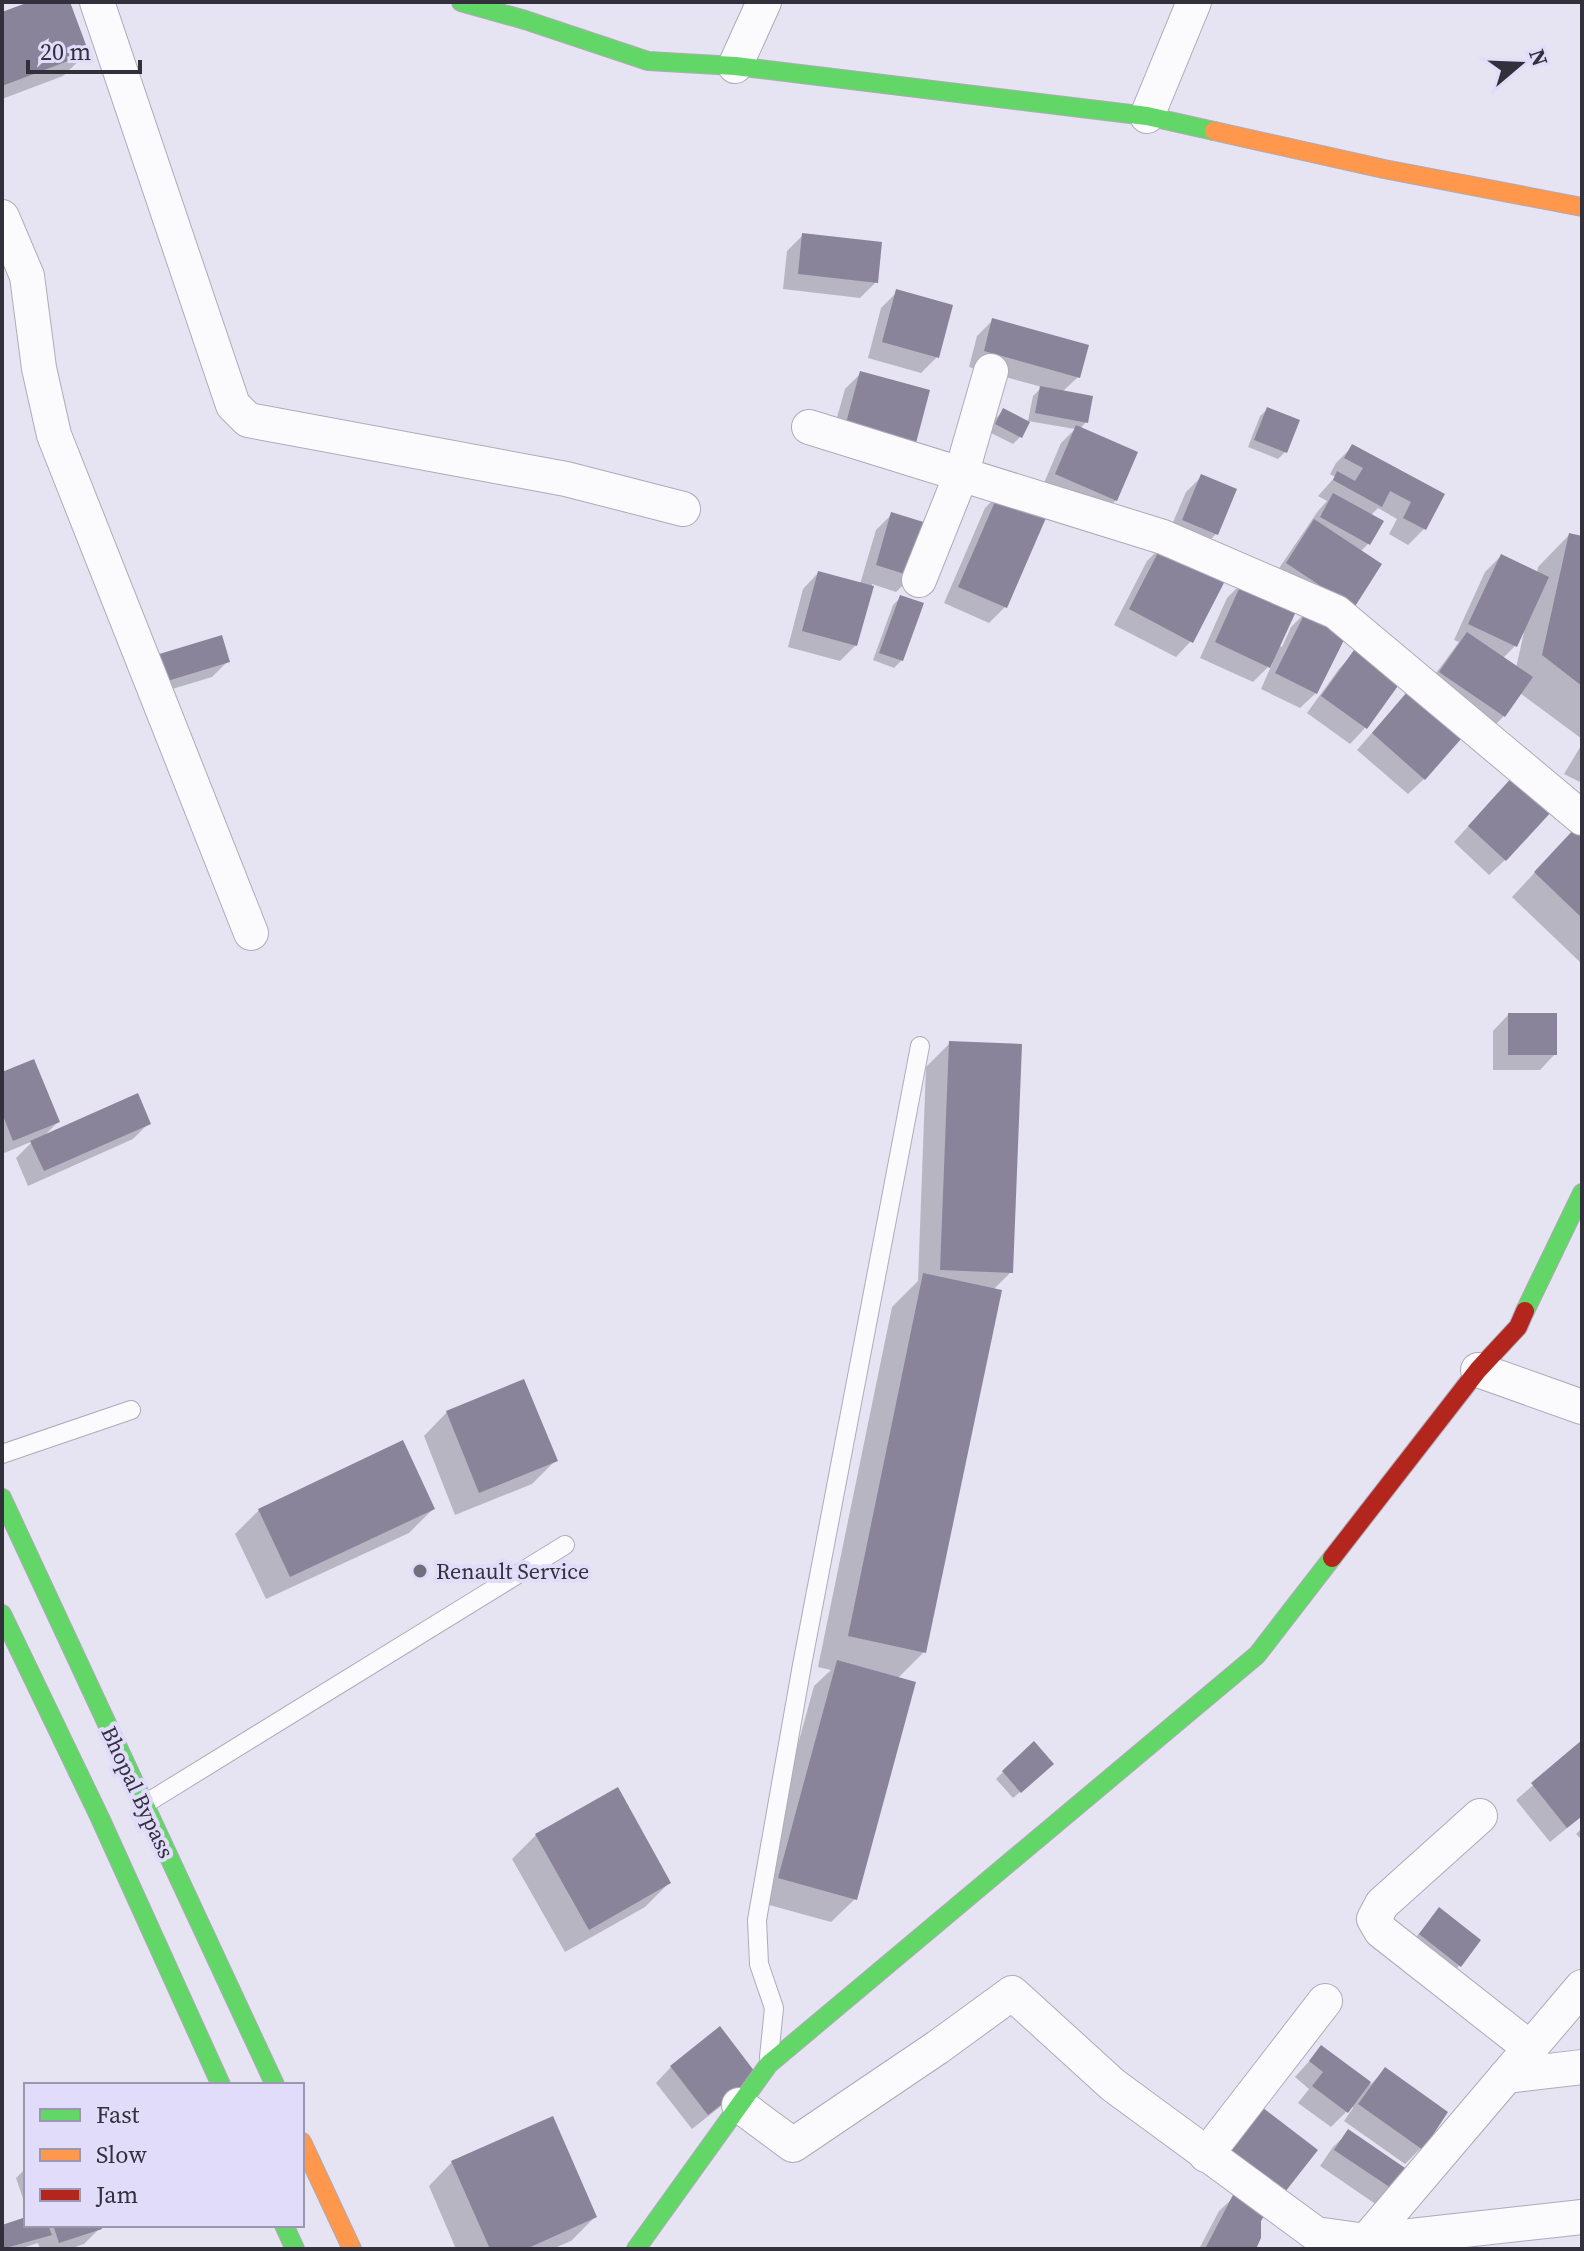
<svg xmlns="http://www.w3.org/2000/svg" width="1584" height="2251" viewBox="0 0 1584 2251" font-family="'Source Serif 4',serif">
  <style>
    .shadow { fill: #0003; fill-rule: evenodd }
    .building { fill: #8a849a }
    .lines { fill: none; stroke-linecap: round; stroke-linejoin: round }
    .lane-casing { stroke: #aeabb8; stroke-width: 20 }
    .street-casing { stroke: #aeabb8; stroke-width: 36 }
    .fast-casing { stroke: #aeabb8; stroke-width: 20 }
    .slow-casing { stroke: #aeabb8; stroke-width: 20 }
    .jam-casing { stroke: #aeabb8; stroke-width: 20 }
    .lane { stroke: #fbfbfd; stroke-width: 18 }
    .street { stroke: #fbfbfd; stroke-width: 34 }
    .fast { stroke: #63d668; stroke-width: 18 }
    .slow { stroke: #ff974d; stroke-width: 18 }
    .jam { stroke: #b3261e; stroke-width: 18 }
    .poi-dot { fill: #716f7b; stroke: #e1dcfa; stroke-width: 3 }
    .labels { text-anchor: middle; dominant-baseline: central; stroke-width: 8; stroke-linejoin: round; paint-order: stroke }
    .poi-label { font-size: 22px; fill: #32303b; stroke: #e1dcfa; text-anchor: start }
    .street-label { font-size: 22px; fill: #32303b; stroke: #e1dcfa }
  </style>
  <rect width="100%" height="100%" fill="#e6e3f3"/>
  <g class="shadow">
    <polygon points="35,2 68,2 87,53 63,76 2,99 2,14"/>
    <polygon points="803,235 876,282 860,298 783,289 787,251"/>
    <polygon points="897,292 937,357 921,373 868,358 881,308"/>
    <polygon points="993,320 1078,377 1062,392 1086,422 1080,429 1116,500 1100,516 1041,490 1061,443 1075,429 1028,421 1033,396 1042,387 969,367 977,336"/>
    <polygon points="861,373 927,392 831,439 845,389"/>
    <polygon points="1268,409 1285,452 1278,459 1248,447 1260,416"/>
    <polygon points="1003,411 1021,436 1013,444 989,432 996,418"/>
    <polygon points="1352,447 1442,495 1424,529 1408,545 1389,534 1397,519 1378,508 1370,516 1368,544 1360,552 1353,606 1271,580 1318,511 1327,501 1318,496 1335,477 1330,474 1336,463"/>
    <polygon points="1202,476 1216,534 1200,550 1167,536 1186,492"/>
    <polygon points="1000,493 1005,607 989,623 944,603 985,508"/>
    <polygon points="892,514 912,576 896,592 872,584 856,645 840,661 788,647 803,589 818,573 860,584 876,530"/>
    <path d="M1569 535 1582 538V739L1520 693 1504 716 1488 732 1425 688 1459 642 1454 640 1485 572 1501 556 1537 573 1538 567ZM1524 632 1516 668 1502 659 1515 646Z"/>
    <polygon points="1163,545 1191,641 1176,657 1114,625 1147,561"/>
    <polygon points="1243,582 1278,645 1282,647 1291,627 1307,611 1316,693 1300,708 1261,689 1273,662 1253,682 1200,658 1227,598"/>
    <polygon points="901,597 902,660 894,668 873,660 893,605"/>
    <polygon points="1354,653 1365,728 1350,744 1307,713 1339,669"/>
    <polygon points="158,657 228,661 212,677 149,696"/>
    <polygon points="1398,703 1424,779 1408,794 1357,750"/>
    <polygon points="1582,744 1582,783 1564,774"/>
    <polygon points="1498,793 1505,860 1489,875 1454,842"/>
    <polygon points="1582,834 1582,964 1512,897 1552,854"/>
    <polygon points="1508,1015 1555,1054 1540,1070 1493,1070 1493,1031"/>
    <polygon points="950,1043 1011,1272 993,1290 924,1652 897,1679 855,1899 831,1922 755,1901 814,1686 831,1670 818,1667 892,1307 918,1281 926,1067"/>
    <polygon points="2,1075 58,1122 42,1138 149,1123 133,1139 28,1186 16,1158 33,1141 2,1154"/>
    <polygon points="447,1412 555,1461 532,1484 455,1515 424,1436"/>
    <polygon points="433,1509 409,1533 266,1599 235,1534 259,1510"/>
    <polygon points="1582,1743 1582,1816 1550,1842 1516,1800"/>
    <polygon points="1044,1771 1013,1798 996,1779 1003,1772"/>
    <polygon points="1582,1828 1582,1840 1576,1834"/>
    <polygon points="536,1835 669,1883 645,1907 565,1952 512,1859"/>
    <polygon points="1439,1910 1460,1965 1444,1981 1405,1950"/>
    <polygon points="1321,2048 1371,2084 1385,2070 1421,2148 1405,2164 1344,2121 1353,2108 1352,2106 1331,2127 1298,2103 1309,2089 1295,2077"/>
    <polygon points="671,2067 740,2091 692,2129 656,2083"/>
    <polygon points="1349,2132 1405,2171 1377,2205 1320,2166 1333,2147"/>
    <polygon points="452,2162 595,2217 571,2241 552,2249 456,2249 429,2186"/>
    <polygon points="26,2168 26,2207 16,2178"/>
    <polygon points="1235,2196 1259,2221 1253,2249 1199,2249 1219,2211"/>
    <polygon points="26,2219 26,2225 99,2225 100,2228 84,2244 69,2249 40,2249 38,2243 19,2249 2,2249 2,2227"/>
  </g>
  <g class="building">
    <polygon points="29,2 70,2 89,53 2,86 2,12"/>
    <polygon points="802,233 882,242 878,283 798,274"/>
    <polygon points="896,289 953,305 939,358 882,342"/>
    <polygon points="992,318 1089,345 1080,378 984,351"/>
    <polygon points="860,371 930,390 916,443 846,423"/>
    <polygon points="1040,386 1093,396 1088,423 1035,413"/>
    <polygon points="1267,407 1300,420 1287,453 1254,440"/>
    <polygon points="1003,408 1030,422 1022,438 995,424"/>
    <polygon points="1076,425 1138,452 1117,501 1055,474"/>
    <polygon points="1352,444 1445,494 1426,530 1403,518 1411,502 1390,491 1382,507 1333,480 1337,471 1355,481 1363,468 1344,458"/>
    <polygon points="1201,474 1237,489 1218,535 1182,520"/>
    <polygon points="1000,490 1049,511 1007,608 958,587"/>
    <polygon points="1333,493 1384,521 1370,545 1320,517"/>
    <polygon points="891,512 930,524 914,577 876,565"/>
    <polygon points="1314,519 1382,564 1354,608 1286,563"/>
    <polygon points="1569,533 1582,536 1582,686 1542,655"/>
    <polygon points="1163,543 1227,577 1193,643 1129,609"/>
    <polygon points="1501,554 1549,577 1517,647 1468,624"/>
    <polygon points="818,571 874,586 857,646 802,631"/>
    <polygon points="1243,580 1299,605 1270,668 1215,642"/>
    <polygon points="900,595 924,603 903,661 879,653"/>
    <polygon points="1307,609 1349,630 1317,694 1275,673"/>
    <polygon points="1467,632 1533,677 1505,717 1439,672"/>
    <polygon points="222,635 230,662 164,682 156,655"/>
    <polygon points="1354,650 1400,683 1367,729 1321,696"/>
    <polygon points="1413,685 1468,731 1425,780 1372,733"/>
    <polygon points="1514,775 1553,810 1506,861 1468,826"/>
    <polygon points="1576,827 1582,833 1582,918 1534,872"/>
    <rect x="1508" y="1013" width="49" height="42"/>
    <polygon points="949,1041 1022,1044 1013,1273 940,1270"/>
    <polygon points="34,1059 60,1122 13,1141 2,1113 2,1072"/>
    <polygon points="138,1093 151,1124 44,1171 30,1141"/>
    <polygon points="923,1273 1002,1290 926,1653 848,1636"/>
    <polygon points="524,1379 558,1461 479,1493 446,1411"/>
    <polygon points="403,1440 435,1509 290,1577 258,1509"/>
    <polygon points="837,1660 916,1682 857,1900 778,1878"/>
    <polygon points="1582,1740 1582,1816 1567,1828 1531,1783"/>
    <polygon points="1034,1741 1054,1764 1021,1793 1002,1771"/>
    <polygon points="618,1787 671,1883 589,1930 535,1834"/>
    <polygon points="1439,1907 1481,1940 1461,1967 1419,1934"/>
    <polygon points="720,2026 758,2076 708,2115 670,2066"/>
    <polygon points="1321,2045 1371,2082 1348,2113 1312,2086 1323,2072 1309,2061"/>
    <polygon points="1385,2067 1448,2112 1423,2150 1358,2104"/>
    <polygon points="1254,2101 1318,2150 1285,2192 1222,2143"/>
    <polygon points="553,2116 597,2217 526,2249 490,2249 451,2161"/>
    <polygon points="1348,2129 1408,2170 1394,2190 1334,2150"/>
    <polygon points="1234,2193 1267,2211 1261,2221 1261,2238 1256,2249 1205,2249"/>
    <polygon points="26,2217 26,2225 48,2225 52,2235 2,2249 2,2225"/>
    <polygon points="53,2225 101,2225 102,2229 59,2243"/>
  </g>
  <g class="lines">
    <defs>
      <g id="lane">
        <polyline points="2,1454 131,1410"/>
        <polyline points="145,1804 565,1545"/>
        <polyline points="769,2057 774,2008 759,1964 757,1920 802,1665 920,1046"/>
      </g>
      <g id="street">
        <polyline points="97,2 233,405 248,420 566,479 683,509"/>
        <polyline points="735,66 764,2"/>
        <polyline points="1147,116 1194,2"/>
        <polyline points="2,217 27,276 39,368 54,435 251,933"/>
        <polyline points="809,427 1163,537 1336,612 1582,818"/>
        <polyline points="919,580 961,475 991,371"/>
        <polyline points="1478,1370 1582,1407"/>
        <polyline points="1480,1816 1382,1904 1374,1919 1381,1931 1530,2048"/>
        <polyline points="1506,2076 1582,2067"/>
        <polyline points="739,2105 793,2145 938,2047 1012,1993 1113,2085 1316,2234 1366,2241 1582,2217"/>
        <polyline points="1206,2155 1325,2001"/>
        <polyline points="1366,2241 1582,1987"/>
      </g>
      <g id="fast">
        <polyline points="461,2 525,20 648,61 735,66 1147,116 1214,131"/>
        <polyline points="1525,1311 1582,1193"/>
        <polyline points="2,1498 275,2085"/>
        <polyline points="2,1614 100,1818 221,2085"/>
        <polyline points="284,2225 295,2249"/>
        <polyline points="636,2249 769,2064 1257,1655 1332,1558"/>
      </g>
      <g id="slow">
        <polyline points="1214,131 1384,169 1582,207"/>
        <polyline points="302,2142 352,2249"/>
      </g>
      <polyline id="jam" points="1332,1558 1478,1370 1518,1327 1525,1311"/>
    </defs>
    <use href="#lane" class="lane-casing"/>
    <use href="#street" class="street-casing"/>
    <use href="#fast" class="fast-casing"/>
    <use href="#slow" class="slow-casing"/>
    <use href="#jam" class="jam-casing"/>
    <use href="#lane" class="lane"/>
    <use href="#street" class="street"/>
    <use href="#fast" class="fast"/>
    <use href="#slow" class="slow"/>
    <use href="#jam" class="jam"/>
  </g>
  <circle class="poi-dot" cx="420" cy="1571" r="8"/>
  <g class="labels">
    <g class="poi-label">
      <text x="436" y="1571">Renault Service</text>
    </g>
    <g class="street-label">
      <text transform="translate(138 1792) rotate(65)">Bhopal Bypass</text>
    </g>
  </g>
  <rect width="1584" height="2251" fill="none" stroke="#32303b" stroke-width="8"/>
  <rect x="24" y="2083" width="280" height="144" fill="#e1dcfa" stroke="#9b97ae" stroke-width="2"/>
  <rect x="40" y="2109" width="40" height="12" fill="#63d668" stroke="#9b97ae" stroke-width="2"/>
  <text x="96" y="2123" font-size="24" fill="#32303b">Fast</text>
  <rect x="40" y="2149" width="40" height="12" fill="#ff974d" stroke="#9b97ae" stroke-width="2"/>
  <text x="96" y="2163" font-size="24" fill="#32303b">Slow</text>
  <rect x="40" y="2189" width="40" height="12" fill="#b3261e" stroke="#9b97ae" stroke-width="2"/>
  <text x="96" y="2203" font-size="24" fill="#32303b">Jam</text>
  <g transform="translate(1520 64) rotate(71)" stroke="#e1dcfa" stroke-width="6" paint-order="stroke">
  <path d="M0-6L14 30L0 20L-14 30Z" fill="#32303b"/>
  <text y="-12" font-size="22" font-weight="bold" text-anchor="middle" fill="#32303b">N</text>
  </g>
  <path d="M28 60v12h112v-12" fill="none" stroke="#32303b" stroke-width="4"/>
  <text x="40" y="60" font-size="24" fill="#32303b" stroke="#e1dcfa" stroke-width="6" paint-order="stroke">20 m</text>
</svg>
